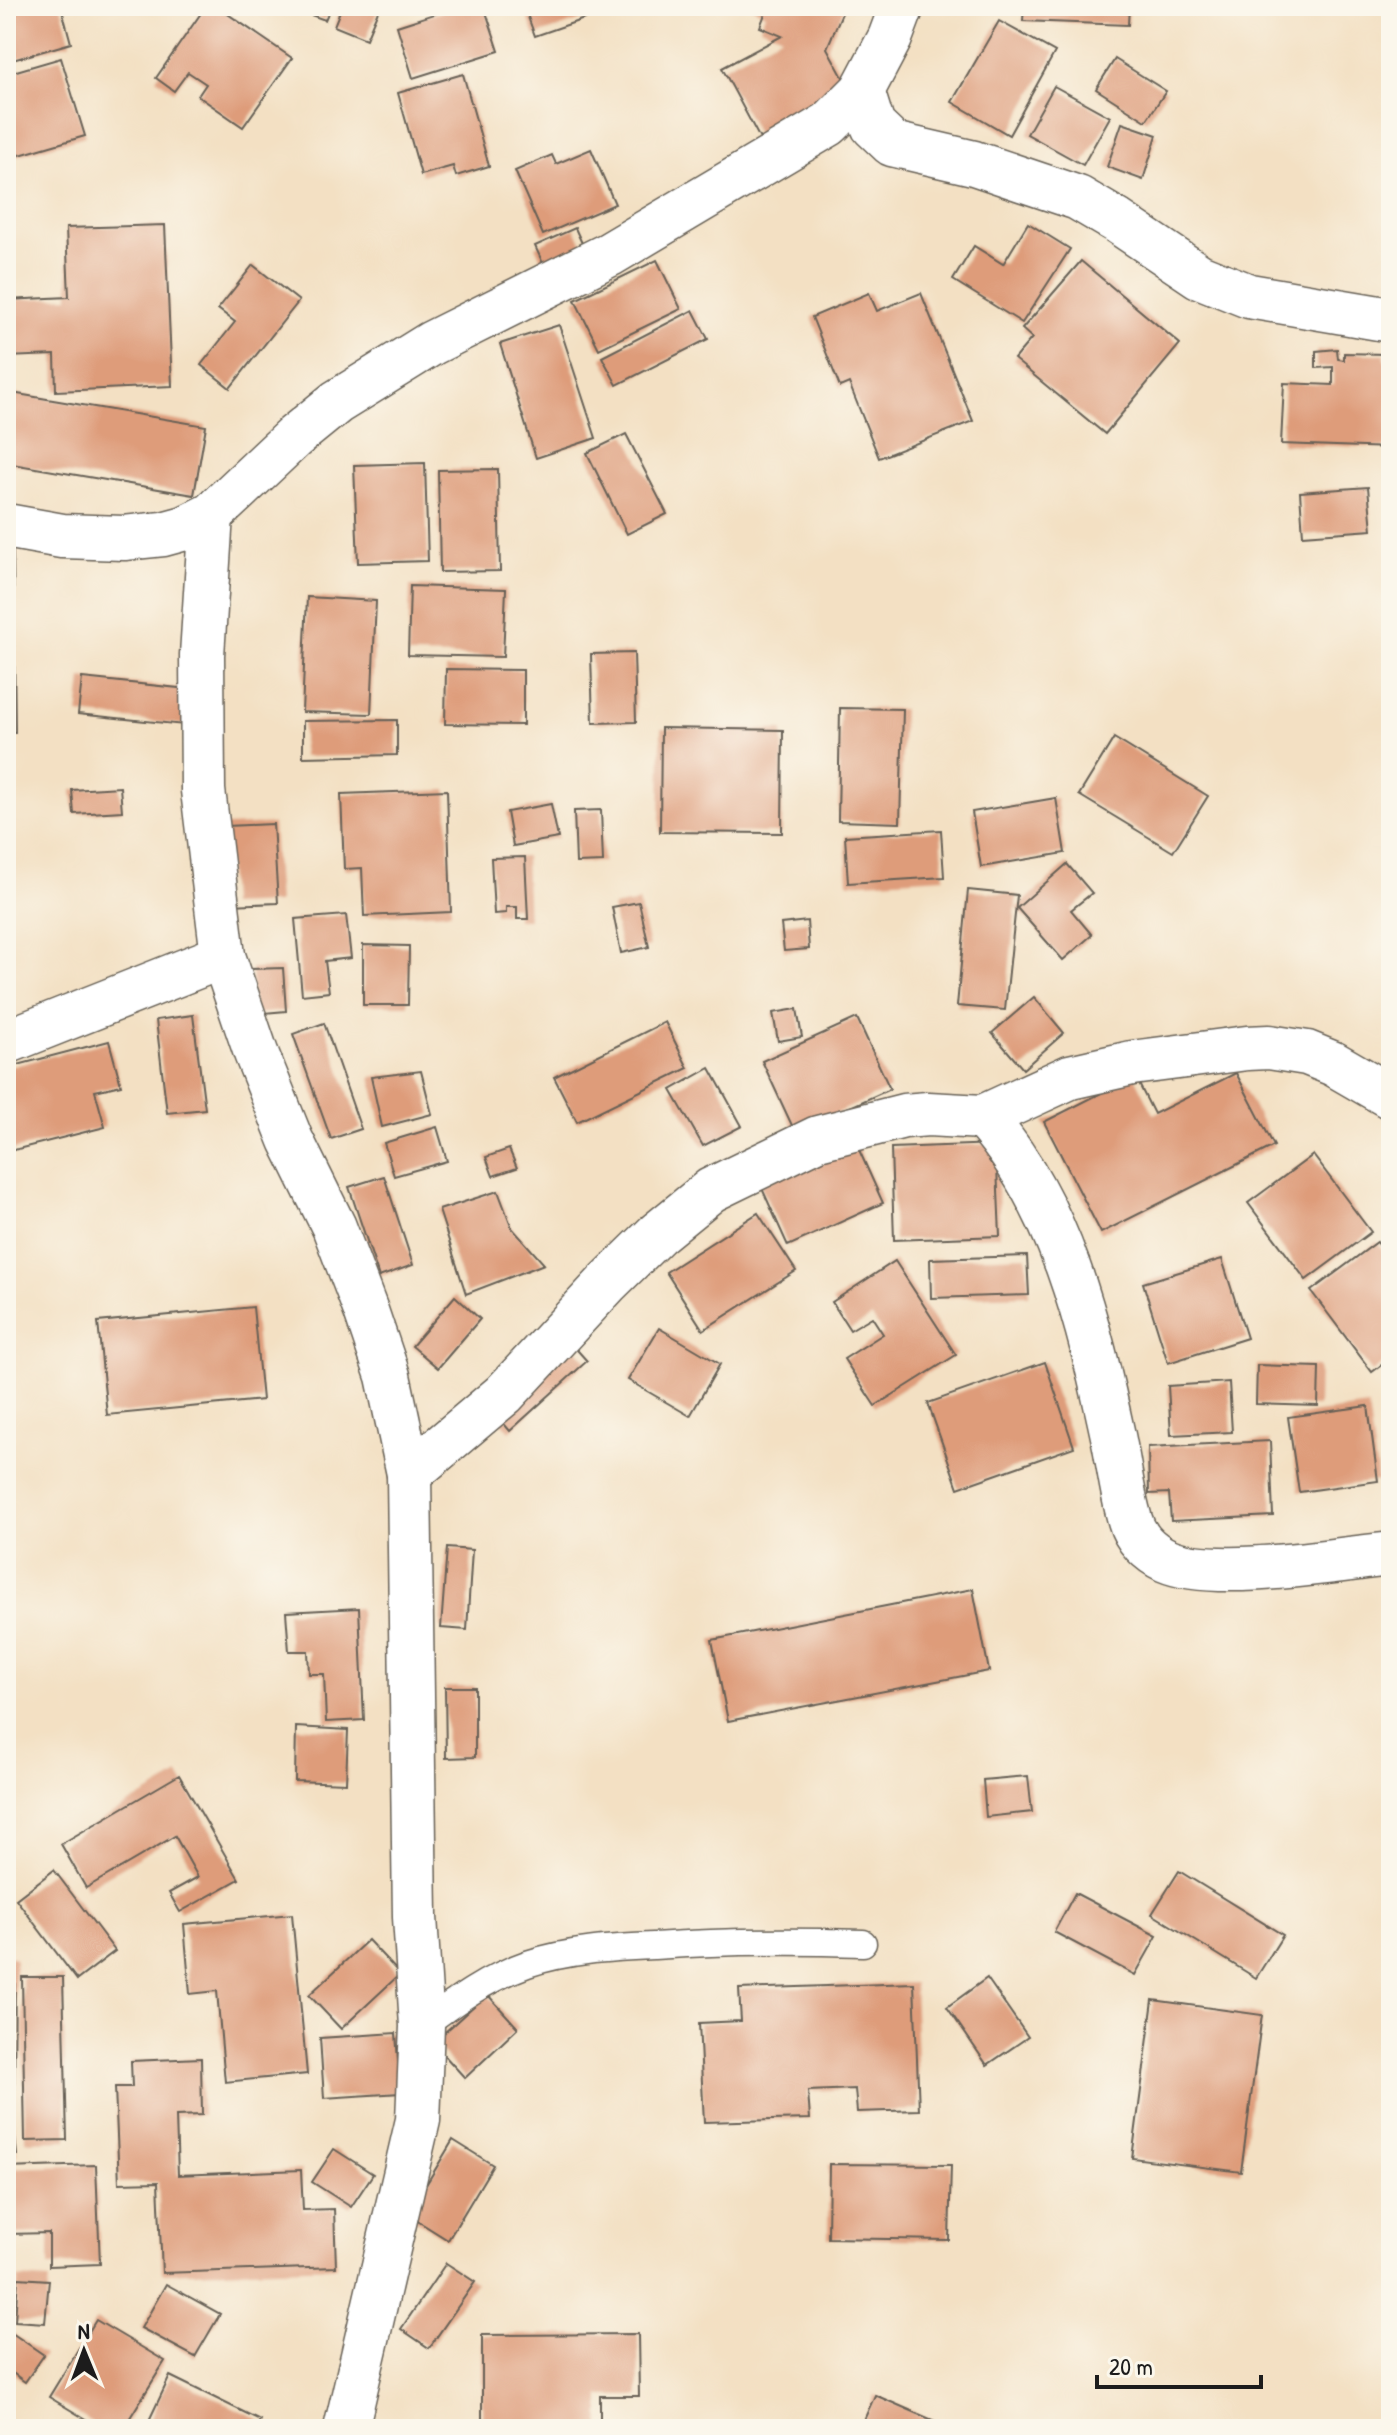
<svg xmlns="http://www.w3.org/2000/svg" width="1397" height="2435" viewBox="0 0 1397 2435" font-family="'Patrick Hand',sans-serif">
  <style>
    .building { fill: #de9c7a }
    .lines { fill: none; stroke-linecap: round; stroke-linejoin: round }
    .service-casing { stroke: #676156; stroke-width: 29 }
    .minor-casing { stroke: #676156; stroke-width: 47 }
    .service { stroke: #fff; stroke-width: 26 }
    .minor { stroke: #fff; stroke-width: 44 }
  </style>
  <rect width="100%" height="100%" fill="#fbf7ec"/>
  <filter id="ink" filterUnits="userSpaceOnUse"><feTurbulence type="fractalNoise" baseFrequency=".0125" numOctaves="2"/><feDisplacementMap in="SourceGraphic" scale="16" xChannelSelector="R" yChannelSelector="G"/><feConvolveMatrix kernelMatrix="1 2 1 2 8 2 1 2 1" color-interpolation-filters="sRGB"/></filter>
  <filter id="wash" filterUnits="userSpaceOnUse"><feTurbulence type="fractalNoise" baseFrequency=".006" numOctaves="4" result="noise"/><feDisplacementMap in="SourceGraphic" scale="32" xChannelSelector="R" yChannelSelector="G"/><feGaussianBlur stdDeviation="1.8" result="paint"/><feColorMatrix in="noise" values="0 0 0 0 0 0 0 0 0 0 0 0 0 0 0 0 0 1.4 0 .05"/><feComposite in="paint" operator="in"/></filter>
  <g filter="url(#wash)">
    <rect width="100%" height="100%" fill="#f3e0c3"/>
    <g id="blocks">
      <g class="building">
        <polygon points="6,6 61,6 71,43 6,62"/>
        <polygon points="206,6 216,6 292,58 243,127 198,96 206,84 188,72 174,91 156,78"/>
        <polygon points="286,6 331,6 325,20"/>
        <polygon points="342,6 380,6 366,39 334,26"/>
        <polygon points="459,6 484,6 499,51 413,78 397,26"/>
        <polygon points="524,6 580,6 584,19 535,36"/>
        <polygon points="750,6 845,6 827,48 851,92 761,141 722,68 782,36 760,27 765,14"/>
        <polygon points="1024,6 1129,6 1128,25 1023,21"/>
        <polygon points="999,21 1055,52 1009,135 952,102"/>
        <polygon points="61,58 85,136 6,159 6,74"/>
        <polygon points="1115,59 1166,91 1146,121 1096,89"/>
        <polygon points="463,74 489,166 456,176 453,166 421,175 398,93"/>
        <polygon points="1054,86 1110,117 1083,165 1027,134"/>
        <polygon points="1122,123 1157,135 1143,180 1107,167"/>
        <polygon points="591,149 615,204 543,235 515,171 552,155 556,164"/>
        <polygon points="1028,223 1070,249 1022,323 953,280 974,246 1003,264"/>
        <polygon points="165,225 172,386 56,391 55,355 6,357 6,300 69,297 66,228"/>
        <polygon points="575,228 591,263 551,281 535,246"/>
        <polygon points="657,260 681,309 599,349 575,300"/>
        <polygon points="1081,261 1180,344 1105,434 1014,359 1032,338 1022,329"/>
        <polygon points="253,265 299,301 230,388 201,365 235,322 218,309"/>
        <polygon points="869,293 877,311 921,293 973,421 879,458 849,383 840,387 812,317"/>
        <polygon points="693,310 708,339 617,385 602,357"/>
        <polygon points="559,325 596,438 536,458 500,344"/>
        <polygon points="1337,349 1338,359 1344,360 1344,353 1385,354 1385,361 1391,361 1391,448 1281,444 1284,383 1333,385 1333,367 1316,368 1316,351"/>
        <polygon points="6,392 206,426 194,495 6,463"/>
        <polygon points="626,434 667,514 627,534 587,453"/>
        <polygon points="425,463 428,561 358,563 354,465"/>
        <polygon points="498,469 500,571 440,572 438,470"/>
        <polygon points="1368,487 1372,530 1303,535 1300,492"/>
        <polygon points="6,553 13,553 15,733 6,733"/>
        <polygon points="410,586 506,589 503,657 408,655"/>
        <polygon points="307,597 376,601 371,714 302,712"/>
        <polygon points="634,653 636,722 593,723 591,654"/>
        <polygon points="446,669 523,670 523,725 445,724"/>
        <polygon points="82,678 188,689 184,725 78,714"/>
        <polygon points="840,708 903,709 900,823 838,821"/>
        <polygon points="397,720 397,755 303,757 303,721"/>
        <polygon points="661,728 783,730 782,833 660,832"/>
        <polygon points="1114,738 1208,796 1173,852 1079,795"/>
        <polygon points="120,787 122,811 74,814 72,790"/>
        <polygon points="447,790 451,912 364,916 362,868 344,869 341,794"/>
        <polygon points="1056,798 1065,853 981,867 972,812"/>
        <polygon points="551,804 558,838 513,846 507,812"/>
        <polygon points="601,810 603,862 576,863 574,811"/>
        <polygon points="273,824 278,903 230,905 226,826"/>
        <polygon points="941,830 944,877 848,883 845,836"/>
        <polygon points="525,857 528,919 517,919 517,907 506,907 506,913 494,914 491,858"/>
        <polygon points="1067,864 1092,893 1071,910 1092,935 1063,960 1017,908"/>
        <polygon points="968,890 1017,895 1005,1010 957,1006"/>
        <polygon points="639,902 649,947 621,953 612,907"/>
        <polygon points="346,915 351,958 325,961 329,992 302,995 295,919"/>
        <polygon points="807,921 809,949 784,951 781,924"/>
        <polygon points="363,945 409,946 408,1005 363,1005"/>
        <polygon points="283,968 286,1011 253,1014 251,969"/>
        <polygon points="1034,997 1064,1033 1023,1069 992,1033"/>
        <polygon points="797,1009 802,1037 778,1041 773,1013"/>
        <polygon points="193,1015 205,1109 167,1113 156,1020"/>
        <polygon points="857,1018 890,1089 795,1132 762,1061"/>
        <polygon points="665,1022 688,1068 577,1122 554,1077"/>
        <polygon points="324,1023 361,1129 331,1139 293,1034"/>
        <polygon points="109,1041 121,1085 95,1091 105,1127 6,1152 6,1068"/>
        <polygon points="710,1068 742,1126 703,1146 671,1090"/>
        <polygon points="421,1071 432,1114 382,1127 371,1077"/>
        <polygon points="1236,1073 1274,1146 1101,1233 1044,1122 1135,1076 1154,1114"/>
        <polygon points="437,1127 447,1161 394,1176 384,1143"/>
        <polygon points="855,1141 883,1203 788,1246 760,1184"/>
        <polygon points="996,1144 1000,1236 894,1240 891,1148"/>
        <polygon points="509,1149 517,1168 493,1176 486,1157"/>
        <polygon points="1313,1155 1371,1232 1306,1280 1248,1203"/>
        <polygon points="384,1176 413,1265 379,1277 349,1187"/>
        <polygon points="498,1191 512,1228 544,1264 466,1294 439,1210"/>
        <polygon points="758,1213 796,1271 703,1330 666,1272"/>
        <polygon points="1377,1242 1391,1261 1391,1358 1372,1372 1311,1291"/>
        <polygon points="1027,1256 1029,1295 931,1298 930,1259"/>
        <polygon points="1222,1259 1247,1338 1168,1363 1143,1283"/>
        <polygon points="895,1261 956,1355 875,1406 844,1359 883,1334 872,1317 850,1330 832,1302"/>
        <polygon points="455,1296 480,1319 438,1368 412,1346"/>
        <polygon points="253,1307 262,1400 107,1415 98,1322"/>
        <polygon points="659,1328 720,1364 690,1416 628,1380"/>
        <polygon points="570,1342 587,1361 510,1431 494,1412"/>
        <polygon points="1045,1362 1074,1447 958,1488 928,1403"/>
        <polygon points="1257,1365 1319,1367 1318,1406 1256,1404"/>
        <polygon points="1229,1382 1232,1432 1171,1435 1168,1386"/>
        <polygon points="1368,1406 1378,1481 1299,1492 1288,1417"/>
        <polygon points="1270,1441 1273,1516 1171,1521 1169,1493 1149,1494 1148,1447"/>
        <polygon points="447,1548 472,1550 467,1630 441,1628"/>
        <polygon points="973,1589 989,1671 728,1721 712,1640"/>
        <polygon points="359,1608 364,1720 326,1722 324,1674 309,1674 308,1651 289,1651 286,1612"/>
        <polygon points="445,1687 475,1687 475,1757 446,1758"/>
        <polygon points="296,1727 348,1730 346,1783 295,1781"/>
        <polygon points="179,1775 239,1879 180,1912 169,1893 198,1877 175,1836 86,1888 61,1844"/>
        <polygon points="1028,1776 1032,1812 986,1817 983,1780"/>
        <polygon points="54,1870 115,1951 77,1980 16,1899"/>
        <polygon points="1179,1871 1283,1935 1256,1978 1152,1914"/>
        <polygon points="1075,1893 1157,1936 1135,1975 1054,1932"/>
        <polygon points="292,1914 307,2074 225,2082 217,1991 190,1994 184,1924"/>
        <polygon points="368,1940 400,1974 341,2029 309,1995"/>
        <polygon points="6,1957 15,1957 14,2102 6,2102"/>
        <polygon points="22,1977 63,1977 67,2140 25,2141"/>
        <polygon points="987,1978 1028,2037 987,2065 947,2007"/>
        <polygon points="914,1983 919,2110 857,2112 855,2089 808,2091 810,2119 704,2122 699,2023 741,2021 739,1989"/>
        <polygon points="487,1994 518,2028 465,2078 433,2043"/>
        <polygon points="1153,2000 1262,2015 1241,2172 1132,2158"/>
        <polygon points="396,2033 400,2093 324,2098 320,2038"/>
        <polygon points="201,2058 202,2115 176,2116 178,2175 301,2170 303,2210 334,2209 336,2267 162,2273 158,2182 119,2183 115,2087 132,2087 131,2061"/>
        <polygon points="12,2111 17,2155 6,2156 6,2112"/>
        <polygon points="453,2140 493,2165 448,2240 408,2215"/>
        <polygon points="334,2149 373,2174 351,2207 312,2182"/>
        <polygon points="829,2164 951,2165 949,2240 828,2238"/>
        <polygon points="96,2165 100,2264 49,2266 49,2233 7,2234 6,2168"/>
        <polygon points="446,2263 475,2282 429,2348 401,2329"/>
        <polygon points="18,2278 49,2280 45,2323 15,2321"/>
        <polygon points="166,2284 220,2314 195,2357 141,2328"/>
        <polygon points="96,2320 165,2361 123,2429 102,2429 49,2397"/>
        <polygon points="6,2329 44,2355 25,2382 6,2368"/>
        <polygon points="638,2334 639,2396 600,2396 600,2429 482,2429 482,2335"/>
        <polygon points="170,2376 260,2420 256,2429 145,2429"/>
        <polygon points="875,2395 953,2429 860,2429"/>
      </g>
    </g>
  </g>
  <g filter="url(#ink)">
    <use href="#blocks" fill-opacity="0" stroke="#676156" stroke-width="2"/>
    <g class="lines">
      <defs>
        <path id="service" d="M422 2026C456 2001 487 1978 527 1964 568 1950 612 1948 654 1946 724 1941 793 1941 863 1943"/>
        <g id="minor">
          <polyline points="862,91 873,126 892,144 974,163 1078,198 1117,221 1199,276 1249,296 1391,320"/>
          <polyline points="211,515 202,655 203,790 223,956 256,1053 291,1140 334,1227 366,1311 388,1376 409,1474 415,1917 422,2026 418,2120 346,2429"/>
          <polyline points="6,526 62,536 124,538 163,534 185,528 211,515 294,437 337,402 432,343 610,254 829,124 862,91 890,38 902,6"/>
          <polyline points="6,1042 223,956"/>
          <path d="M983 1117C1061 1204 1089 1325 1113 1436 1119 1464 1122 1493 1130 1520 1135 1538 1149 1552 1166 1560 1214 1581 1336 1560 1391 1554"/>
          <polyline points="409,1474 504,1394 607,1283 657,1234 711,1190 818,1138 904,1116 928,1114 983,1117 1070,1077 1132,1063 1247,1048 1269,1047 1307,1053 1334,1064 1391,1097"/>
        </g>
      </defs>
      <use href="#service" class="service-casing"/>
      <use href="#minor" class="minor-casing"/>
      <use href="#service" class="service"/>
      <use href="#minor" class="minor"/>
    </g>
  </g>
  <rect width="1397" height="2435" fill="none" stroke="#fbf7ec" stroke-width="32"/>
  <g transform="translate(84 2351) rotate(359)" stroke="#fbf7ec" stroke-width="6" paint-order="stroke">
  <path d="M0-6L14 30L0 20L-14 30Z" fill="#1c1c1c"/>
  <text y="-12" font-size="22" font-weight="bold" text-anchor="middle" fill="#1c1c1c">N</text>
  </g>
  <path d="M1097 2375v12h164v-12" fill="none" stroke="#1c1c1c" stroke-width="4"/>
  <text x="1109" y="2375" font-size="24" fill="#1c1c1c" stroke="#fbf7ec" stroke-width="6" paint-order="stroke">20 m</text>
</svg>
